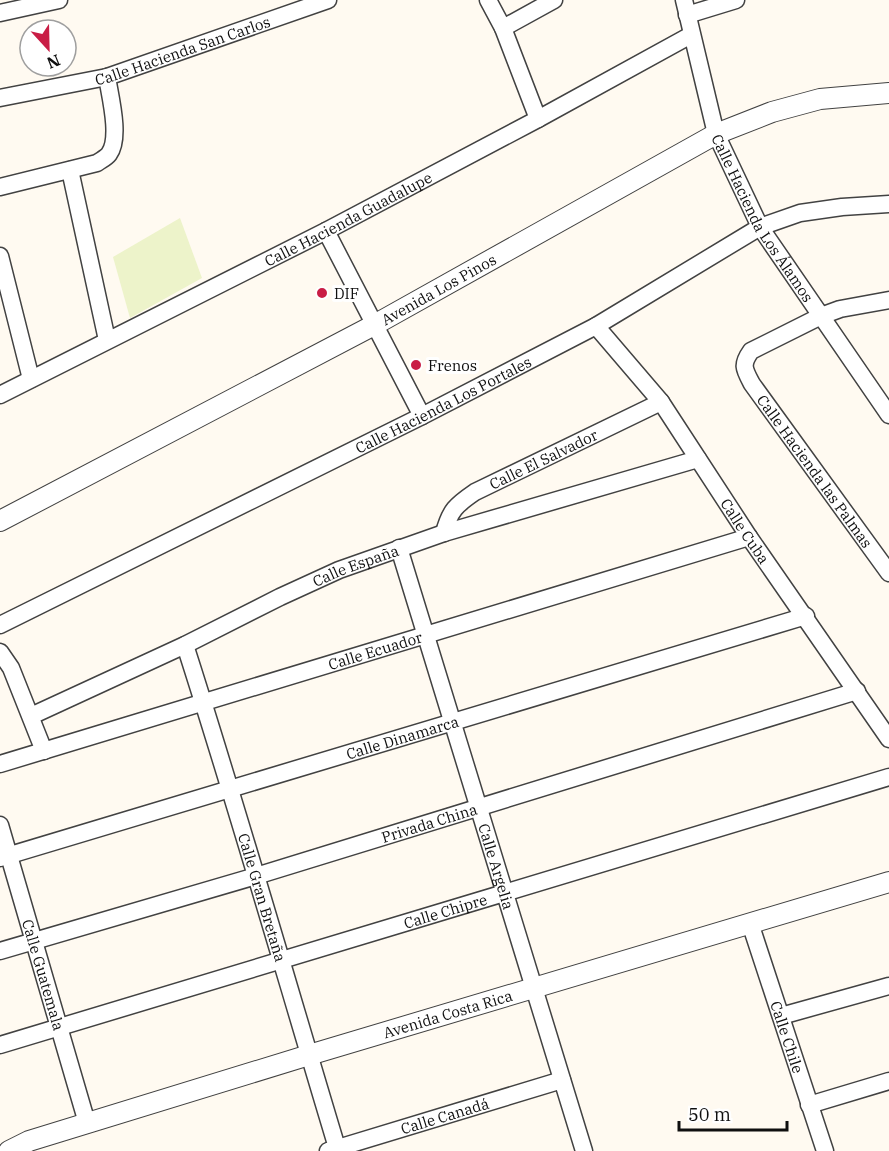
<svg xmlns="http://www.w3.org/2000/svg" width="889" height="1151" viewBox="0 0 889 1151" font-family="'IBM Plex Serif',serif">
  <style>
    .pitch { fill: #edf3ca }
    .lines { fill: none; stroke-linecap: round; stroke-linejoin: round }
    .minor-casing { stroke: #424242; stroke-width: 19 }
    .tertiary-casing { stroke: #424242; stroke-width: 22 }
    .minor { stroke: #fff; stroke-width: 16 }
    .tertiary { stroke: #fff; stroke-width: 20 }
    .poi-dot { fill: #c91d45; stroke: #fff; stroke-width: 2 }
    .labels { text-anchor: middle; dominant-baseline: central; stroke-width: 6; stroke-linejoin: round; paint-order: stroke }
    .street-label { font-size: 15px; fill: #0f0f0f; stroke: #fff }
    .poi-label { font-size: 15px; fill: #0f0f0f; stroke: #fff; text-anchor: start }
  </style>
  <rect width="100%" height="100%" fill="#fffaf1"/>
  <polygon class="pitch" points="180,218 202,278 130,318 113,257"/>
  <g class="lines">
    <defs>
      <g id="minor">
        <polyline points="488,0 503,28 538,119"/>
        <path id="s1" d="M684 0 716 134 760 227 889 415"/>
        <polyline points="0,13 59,0"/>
        <polyline points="687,15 736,0"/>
        <polyline points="503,28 554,0"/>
        <path id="s2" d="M0 98 107 77 328 0"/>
        <polyline points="70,170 107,340"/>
        <path d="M0 187 97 163C101 160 106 158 109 154 121 138 110 96 107 77"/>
        <polyline points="326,231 422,416"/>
        <polyline points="0,256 31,379"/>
        <path id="s3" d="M889 300 840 309 821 316 751 351C741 365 744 369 752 384L889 573"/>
        <path id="s4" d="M596 326 661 402 749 537 889 739"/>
        <path id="s5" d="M0 395 326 231 538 119 691 35"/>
        <path id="s6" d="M444 533C450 510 456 505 475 492L661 402"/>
        <path id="s7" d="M399 548 584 1151"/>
        <path id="s8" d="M0 625 422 416 596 326 760 227 800 213 842 207 889 204"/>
        <path id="s9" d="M185 645C239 813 287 982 338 1151"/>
        <polyline points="0,652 11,668 44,751"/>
        <path id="s10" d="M31 716 185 645 280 597 339 570 444 533 698 459"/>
        <path id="s11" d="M0 764 749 537"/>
        <path id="s12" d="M0 825 87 1123"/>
        <path id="s13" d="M0 858 806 616"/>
        <path id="s14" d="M750 923 825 1151"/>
        <path id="s15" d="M0 951 256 876 857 691"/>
        <polyline points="781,1016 889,986"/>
        <path id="s16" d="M0 1045 889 777"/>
        <polyline points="809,1105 889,1081"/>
        <path id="s17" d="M328 1151 562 1080"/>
      </g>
      <g id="tertiary">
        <path id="s18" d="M0 521 376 324 716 134 772 112 820 99 889 93"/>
        <path id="s19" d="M9 1151 29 1141 309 1055 889 882"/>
      </g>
    </defs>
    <use href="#minor" class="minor-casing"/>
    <use href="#tertiary" class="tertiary-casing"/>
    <use href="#minor" class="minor"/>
    <use href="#tertiary" class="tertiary"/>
  </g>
  <g class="poi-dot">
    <circle cx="322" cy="293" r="6"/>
    <circle cx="416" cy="365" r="6"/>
  </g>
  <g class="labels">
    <g class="street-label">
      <text stroke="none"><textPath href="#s2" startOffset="189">Calle Hacienda San Carlos</textPath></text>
      <text stroke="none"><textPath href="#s1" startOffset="234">Calle Hacienda Los Álamos</textPath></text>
      <text stroke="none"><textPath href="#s5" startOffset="390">Calle Hacienda Guadalupe</textPath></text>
      <text stroke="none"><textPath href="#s18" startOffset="496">Avenida Los Pinos</textPath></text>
      <text stroke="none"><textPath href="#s8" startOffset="495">Calle Hacienda Los Portales</textPath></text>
      <text stroke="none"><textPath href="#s6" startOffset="129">Calle El Salvador</textPath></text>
      <text stroke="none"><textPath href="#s3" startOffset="292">Calle Hacienda las Palmas</textPath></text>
      <text stroke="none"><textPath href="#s4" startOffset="254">Calle Cuba</textPath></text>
      <text stroke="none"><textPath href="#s10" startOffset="358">Calle España</textPath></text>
      <text stroke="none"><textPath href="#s11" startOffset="392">Calle Ecuador</textPath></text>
      <text stroke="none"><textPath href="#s13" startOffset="420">Calle Dinamarca</textPath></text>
      <text stroke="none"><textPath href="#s15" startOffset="448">Privada China</textPath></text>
      <text stroke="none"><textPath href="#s7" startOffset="333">Calle Argelia</textPath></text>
      <text stroke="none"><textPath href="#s9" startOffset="264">Calle Gran Bretaña</textPath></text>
      <text stroke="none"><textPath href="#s16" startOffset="465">Calle Chipre</textPath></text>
      <text stroke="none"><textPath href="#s12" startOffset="156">Calle Guatemala</textPath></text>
      <text stroke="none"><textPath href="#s19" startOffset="460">Avenida Costa Rica</textPath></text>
      <text stroke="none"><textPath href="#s14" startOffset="120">Calle Chile</textPath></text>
      <text stroke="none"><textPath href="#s17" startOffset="122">Calle Canadá</textPath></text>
    </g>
    <g class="poi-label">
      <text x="334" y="293">DIF</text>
      <text x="428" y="365">Frenos</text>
    </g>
  </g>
  <g transform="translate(48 48) rotate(158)"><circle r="28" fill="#ffffff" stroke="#9f9f9f" stroke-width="1.5"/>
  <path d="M0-4.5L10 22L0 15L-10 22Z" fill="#c91d45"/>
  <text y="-9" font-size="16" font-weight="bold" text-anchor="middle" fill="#0f0f0f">N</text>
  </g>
  <path d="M679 1121v9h108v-9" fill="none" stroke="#0f0f0f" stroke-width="3"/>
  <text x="688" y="1121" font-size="18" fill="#0f0f0f" stroke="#ffffff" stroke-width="4.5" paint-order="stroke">50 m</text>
</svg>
